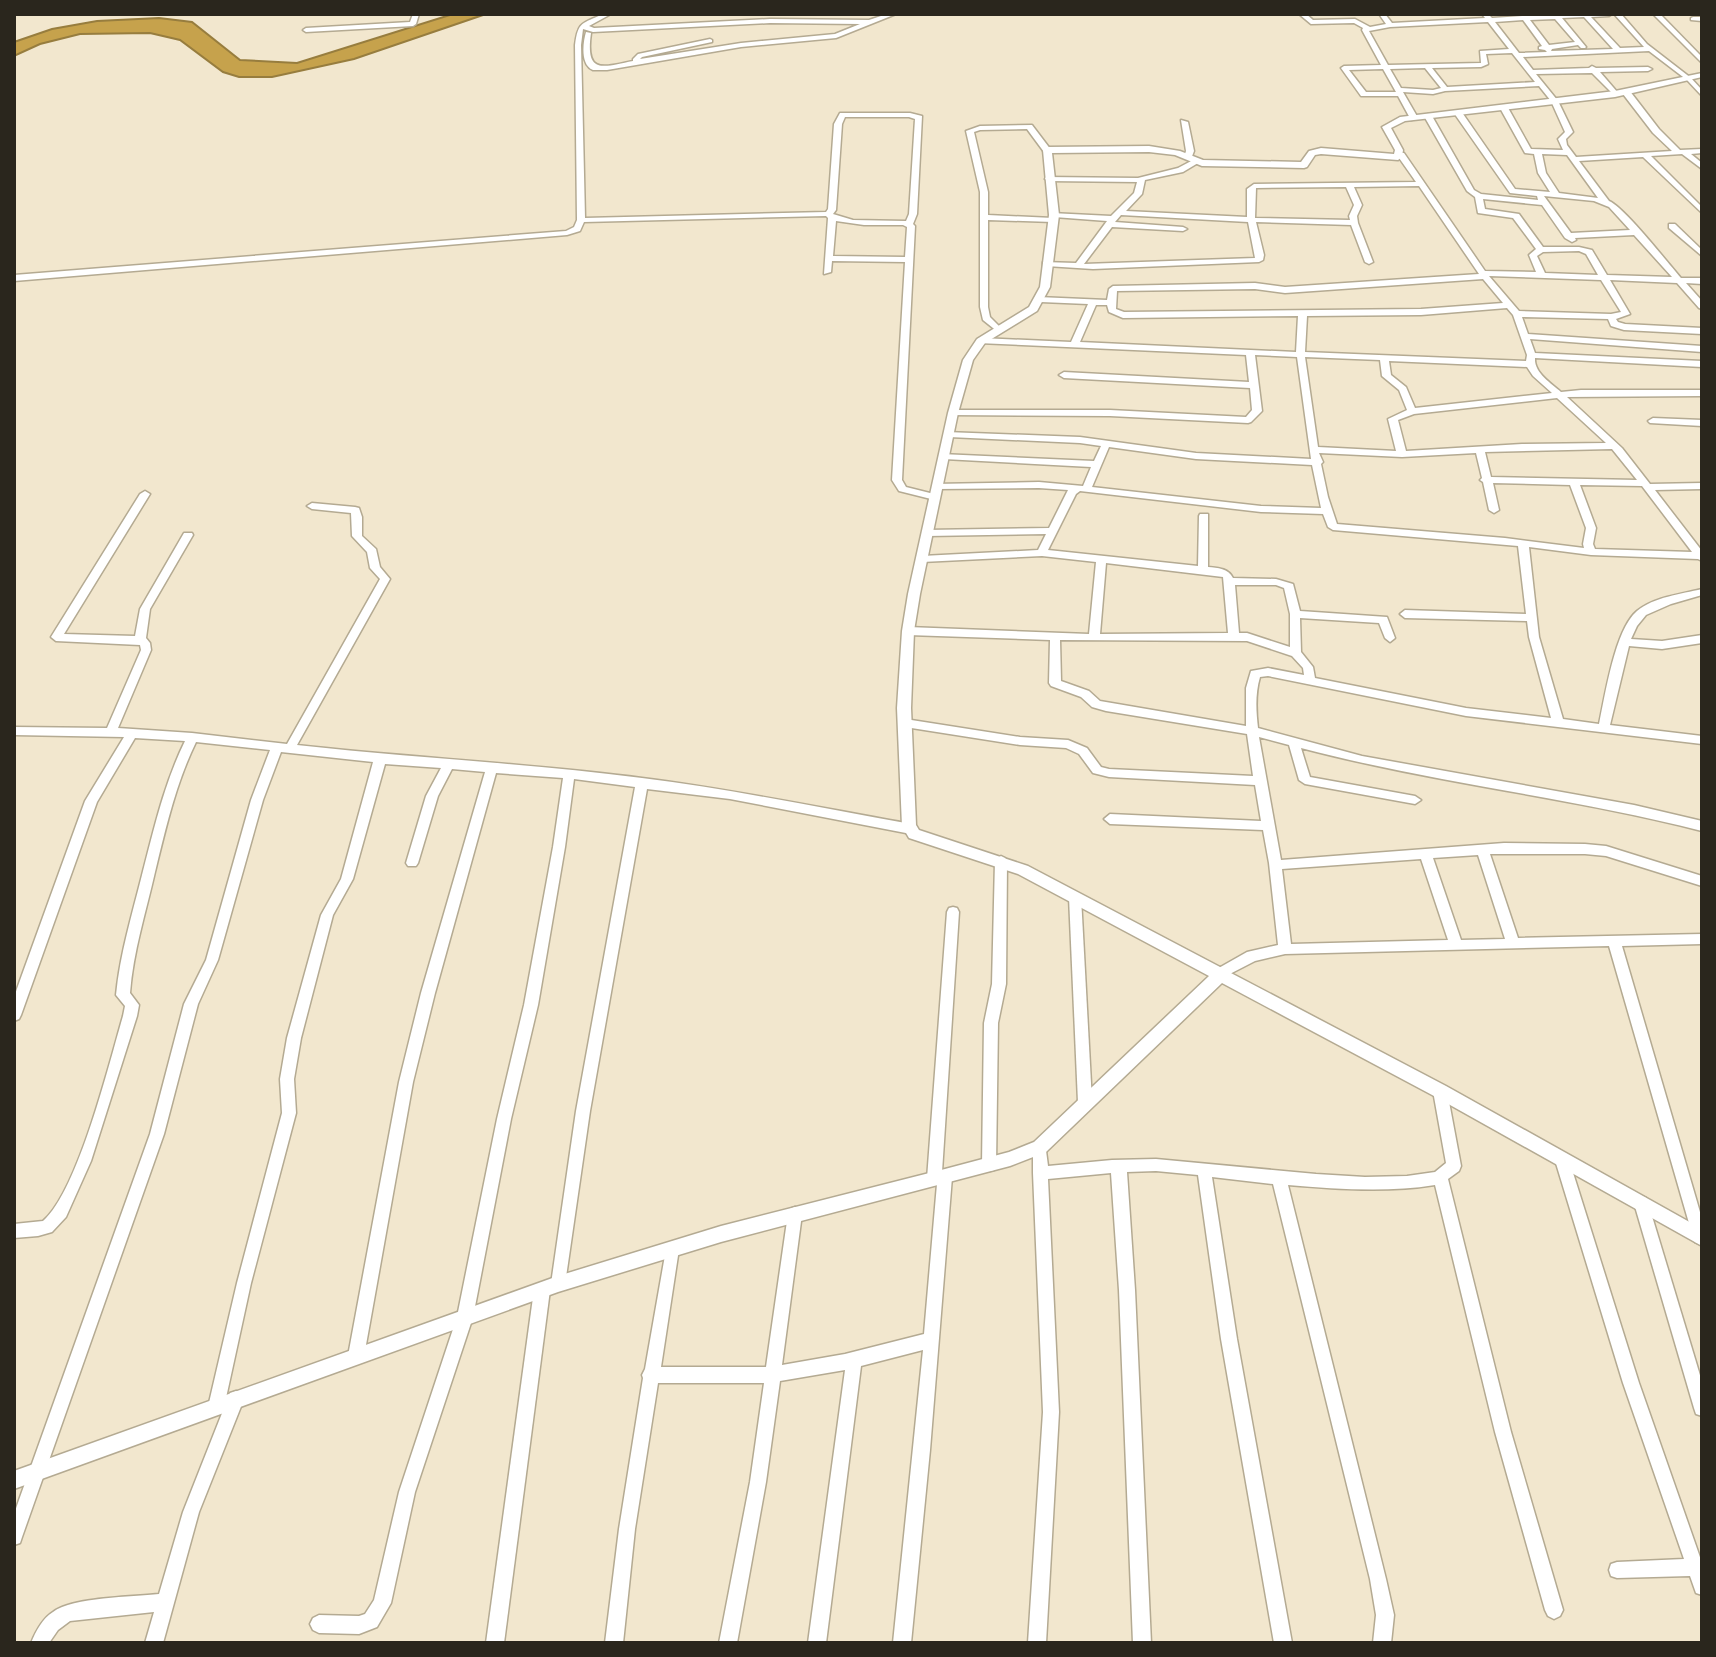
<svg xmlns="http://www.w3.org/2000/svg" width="1716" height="1657" viewBox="0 0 1716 1657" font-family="Helvetica,sans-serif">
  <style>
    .water { fill: #c6a24c; stroke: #977d3e; stroke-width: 2 }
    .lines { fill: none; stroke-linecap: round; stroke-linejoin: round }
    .minor-casing { stroke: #b4aa92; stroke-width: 3 }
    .tertiary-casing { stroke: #b4aa92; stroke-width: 3 }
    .minor { fill: #fff; fill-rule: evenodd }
    .tertiary { fill: #fff; fill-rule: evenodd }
  </style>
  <rect width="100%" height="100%" fill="#f2e7ce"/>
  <polygon class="water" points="453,14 486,14 354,59 272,77 239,77 223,72 180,40 150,33 80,34 40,44 14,56 14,42 52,29 97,21 159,18 192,22 240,60 297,63"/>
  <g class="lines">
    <defs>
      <g id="minor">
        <polygon points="413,14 419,14 416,24 413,26 306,32 303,30 306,28 410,22"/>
        <path d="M603 14H611L589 26 594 28 770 19 869 20 887 14H896L836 38 741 47 607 70C605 70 595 70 593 70 580 65 583 42 586 32L591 33C585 75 603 67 633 61V59L638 54 710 39 712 40V42L642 57 640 59 741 43 835 34 860 24 770 23 593 32 583 29 581 45 585 218 826 212 828 209 834 124 840 113H910L922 116 917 214 913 224 915 226 902 480 906 487 938 495V499L935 500 899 491 892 480 905 262 832 261 831 272 824 274 828 218 826 216 584 222 580 231 567 235 14 281V275L566 231 574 227 577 220 575 45C578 21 582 24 603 14ZM845 117H909L915 119 909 214 906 221 853 220 833 214 836 210 842 124ZM836 221 864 225H903L907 227 905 257 833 256Z"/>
        <path d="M1299 14H1306L1313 20 1355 19 1370 27 1386 24 1379 14H1385L1392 23 1485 18 1482 14H1488L1492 18 1552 14H1612L1609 16 1591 17 1620 48 1644 47 1614 14H1621L1647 44 1691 78 1702 90V96L1687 80 1649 51 1523 57 1533 70 1589 68 1592 66 1596 68 1648 67 1652 69 1648 71 1600 72 1619 94 1615 96 1592 73 1536 74 1558 101 1573 132 1566 139 1567 145 1576 157 1672 151 1653 133 1623 94 1622 92 1626 90H1629L1659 129 1680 150 1702 149V153L1691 154 1702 163V169L1682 154 1651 156 1702 207V213L1643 157 1579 161 1609 201C1624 207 1667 262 1681 278H1702V284L1686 283 1702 301V309L1699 308 1677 283 1610 280 1630 314 1616 319 1618 322 1625 324 1702 328V334L1624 330 1611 326 1608 319 1522 317 1528 334 1702 346V352L1530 339 1535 353 1702 361V367L1535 358C1534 373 1551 383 1561 392L1581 390H1702V396L1567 397 1622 448 1650 484 1702 483V489L1655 490 1702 551V561L1698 559 1591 555 1529 547 1539 637 1563 719 1599 724C1605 696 1615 629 1637 611 1654 597 1681 594 1702 589V595L1671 604 1646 615 1637 626 1631 639 1662 641 1702 635V643L1662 649 1629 646 1610 725 1702 736V744L1466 716 1268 676 1260 677C1255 694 1256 711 1258 728L1362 756 1634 805 1702 821V831C1570 797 1433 783 1301 748L1310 777 1415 796 1421 800 1415 804 1305 784 1299 780 1289 745 1259 737 1281 860 1504 843 1585 844 1606 846 1702 876V886L1606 856 1585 854H1490L1518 938 1702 934V944L1622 946 1702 1219V1243L1700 1244 1695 1242 1693 1237 1609 946 1285 954 1255 961 1222 978 1217 977 1216 973 1217 969 1247 952 1278 945 1269 863 1263 830 1110 824 1104 819 1110 814 1261 821 1255 785 1109 777 1093 773 1079 754 1066 748 1020 745 905 727 899 723 905 719 1020 737 1068 740 1087 748 1101 767 1109 769 1253 776 1247 734 1106 711 1092 707 1081 697 1051 686 1049 683 1050 640 908 635 903 631 908 627 1089 634 1096 562 1042 556 922 562 917 559 922 556 1038 550 1046 534 927 536 922 533 927 530 1049 528 1068 490 1039 488 937 489 934 488V484L1039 482 1083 486 1091 467 944 459 939 456 941 454 1094 461 1101 446 1080 443 949 437 946 436V432L1080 437 1196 453 1311 459 1297 357 1255 355 1262 411 1251 422 1248 423 1110 416 950 415V411L953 410H1110L1246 417 1252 410 1250 388 1064 378 1059 375 1064 372 1249 382 1246 355 978 343V339L981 338 1071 342 1088 304 1041 302 1037 299 1038 297 1107 300 1109 289 1113 286 1255 283 1285 287 1479 274 1419 186 1354 187 1362 205 1357 216 1358 223 1373 262 1369 264 1365 262 1351 225 1256 222 1264 255 1263 260 1259 262 1093 269 1046 266H1043V262L1076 263 1107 221 1054 217 1050 215 1051 213 1111 216 1134 193 1137 182 1049 181 1045 179 1046 177 1138 178 1178 168 1195 159H1198V163L1183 172 1145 180 1142 194 1126 211 1247 217V189L1254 184 1416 182 1397 155 1401 153H1404L1485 271 1536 272 1529 255 1536 249 1513 218 1478 213 1475 197 1467 191 1424 116 1428 114 1432 116 1474 190 1481 194 1538 200 1537 196 1510 193 1454 113 1461 111 1515 189 1550 192 1538 173 1534 154 1525 153 1500 108 1507 106 1531 149 1563 150 1558 139 1565 132 1551 101 1539 86 1445 91 1433 94 1403 92 1418 118 1411 120 1398 96H1361L1341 68 1344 66 1381 65 1362 30 1363 28 1354 23 1311 24ZM1584 17 1613 49 1551 51 1552 49 1578 45 1581 48H1585L1586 47 1562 18ZM1555 19 1575 42 1549 45 1530 20ZM1523 20 1542 46 1539 47V49L1545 50 1547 52 1519 53 1495 22ZM1488 22 1509 49 1480 51 1481 63 1388 65 1369 31 1390 27ZM1512 53 1535 82 1447 87 1432 68 1481 67 1488 64 1486 54ZM1425 68 1441 88 1433 90 1401 88 1390 69ZM1383 69 1396 92H1366L1349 70ZM1542 154 1567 155 1598 198 1559 193 1546 173ZM1346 187 1354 205 1349 216 1350 220 1255 218 1256 188ZM1544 196 1594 201 1609 207 1630 230 1571 233ZM1483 199 1542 205 1565 238 1572 242 1576 240 1575 238 1634 235 1672 277 1607 275 1592 250 1579 247H1543L1519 214 1485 209ZM1121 215 1248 222 1255 258 1084 264 1112 227 1183 231 1187 229 1183 227 1115 222ZM1579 251 1586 254 1598 275 1545 273 1537 256 1543 252ZM1489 276 1601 280 1621 312 1611 314 1519 311ZM1483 279 1503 303 1421 309 1124 312 1116 309 1117 291 1255 289 1285 293ZM1096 305H1107L1109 312 1123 318 1298 316 1296 352 1080 342ZM1507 308 1513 315 1527 355 1526 361 1305 352 1307 316 1421 315ZM1305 357 1380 360 1382 376 1399 390 1407 410 1388 419 1396 451 1318 447ZM1389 361 1527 367 1533 376 1552 393 1415 408 1406 387 1391 375ZM1557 398 1606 443 1522 444 1406 451 1398 420 1414 414ZM1109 447 1196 459 1312 465 1321 508 1261 506 1092 487ZM1612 449 1637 480 1491 477 1485 452ZM1319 453 1402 457 1476 453 1482 478 1480 480 1483 482 1489 510 1494 513 1499 510 1493 483 1570 485 1586 528 1583 544 1584 548 1505 538 1337 524 1328 497 1321 464 1323 462ZM1580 485 1642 486 1692 552 1595 549 1593 544 1596 528ZM1080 491 1261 512 1323 514 1328 527 1333 530 1518 546 1526 614 1405 610 1400 614 1405 618 1527 621 1529 637 1551 718 1466 708 1315 678 1313 667 1301 652 1300 618 1379 623 1385 638 1390 642 1395 638 1387 617 1300 611 1293 584 1276 579 1233 578C1228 568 1218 568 1208 567V514H1200L1199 516 1198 566 1048 550 1076 494ZM1106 563 1223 577 1228 633 1100 634ZM1235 585H1276L1284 588 1290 614V647L1247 633H1239ZM1060 640 1247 641 1292 656 1303 668 1304 675 1268 668 1251 671 1246 688V726L1100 701 1089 691 1061 681ZM1478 855 1505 939 1461 940 1433 858ZM1421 859 1448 940 1291 944 1282 869Z"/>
        <polygon points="1653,14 1660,14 1702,57 1702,63"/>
        <polygon points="1693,17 1702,17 1702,21 1691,20 1691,18"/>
        <polygon points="1181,120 1188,122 1194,151 1191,159 1188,159 1184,157 1186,151"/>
        <polygon points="1032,125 1051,150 1050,152 1044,152 1027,129 980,130 974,132 988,192 988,215 1053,218 1057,220 1053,222 988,220 988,307 990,317 1002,329 998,332 983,320 980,307 980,192 966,131 980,126"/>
        <polygon points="1669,224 1675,224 1702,250 1702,256 1669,228"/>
        <polygon points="1653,418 1702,420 1702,426 1650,423 1648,421"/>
        <path d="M145 491 150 494 64 634 135 636 140 609 184 533H192L193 535 150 609 146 638 150 643 151 650 118 728 192 733 287 744 380 579 370 568 367 552 352 536 351 513 312 509 307 506 312 503 355 507 359 508 362 517V536L376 549 380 567 390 579 297 745C412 758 528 763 642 778 731 789 822 808 911 824L915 826 917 829 915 832 911 834 730 799 647 789 590 1111 565 1284 563 1289 558 1291 553 1289 551 1284 576 1111 635 787 574 779 565 847 538 1005 511 1119 473 1317 415 1492 391 1603 377 1627 359 1634 319 1633 313 1630 310 1624 313 1618 319 1615 359 1616 365 1614 374 1600 399 1492 457 1317 497 1119 524 1005 553 847 563 778 496 773 435 993 413 1082 364 1356 361 1361 356 1364 351 1361 348 1356 399 1082 421 993 485 772 452 769 438 796 418 863 416 866H408L406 863 426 796 441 768 385 764 353 879 333 915 301 1038 294 1079 296 1113 251 1283 224 1407 222 1413 216 1415 210 1413 208 1407 237 1283 282 1113 280 1079 287 1038 321 915 341 879 373 762 281 752 263 800 218 960 198 1004 164 1134 22 1537 20 1543 14 1545V1514L150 1134 184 1004 206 960 251 800 270 750 196 742C176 783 166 827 155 872 146 912 133 952 130 993L139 1005 137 1016 91 1161 66 1217 52 1232 38 1236 14 1238V1224L43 1221C78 1191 109 1064 123 1016L125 1006 116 995C120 954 132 915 142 875 154 829 164 784 185 741L135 738 97 802 21 1015 19 1019 14 1021V997L85 801 124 737 14 735V727L107 728 141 650 140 645 56 641 51 637 140 494Z"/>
        <polygon points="1001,856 1005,858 1007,861 1006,984 998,1023 996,1165 994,1170 989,1171 984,1170 982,1165 984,1023 992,984 995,861 997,858"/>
        <polygon points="1075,892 1079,894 1081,897 1092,1102 1090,1106 1085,1108 1080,1106 1078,1102 1069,897 1071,894"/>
        <polygon points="953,907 957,908 959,912 942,1172 945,1170 950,1172 952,1177 930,1450 911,1643 893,1643 923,1350 861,1366 826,1643 808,1643 845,1370 780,1381 766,1482 737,1643 719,1643 750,1482 764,1383 658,1383 635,1529 623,1643 605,1643 619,1529 643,1378 642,1375 645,1369 667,1244 672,1242 677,1244 679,1249 661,1367 766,1367 788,1214 790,1209 795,1207 800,1209 802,1214 782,1365 845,1354 924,1334 937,1184 929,1184 927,1179 947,912 949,908"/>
        <path d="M1440 1085 1445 1087 1447 1091 1461 1166 1459 1171 1448 1179 1511 1432 1563 1610 1560 1616 1554 1619 1548 1616 1545 1610 1495 1432 1435 1185C1386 1193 1337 1189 1288 1185L1386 1579 1394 1615 1391 1643H1373L1376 1615 1370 1579 1273 1184 1212 1177 1237 1339 1292 1643H1274L1221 1339 1198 1175 1156 1171 1127 1172 1135 1290 1151 1643H1133L1119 1290 1111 1173 1048 1179 1059 1412 1046 1643H1028L1043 1412 1033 1173V1147L1035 1143 1040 1141 1045 1143 1048 1166 1112 1160 1156 1159 1316 1174 1365 1177 1407 1176 1435 1172 1446 1163 1433 1091 1435 1087Z"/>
        <polygon points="1562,1154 1567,1155 1569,1160 1639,1383 1702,1563 1702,1595 1696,1593 1690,1576 1617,1578 1611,1576 1609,1570 1611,1564 1617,1562 1684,1559 1623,1383 1555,1160 1557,1155"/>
        <polygon points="1641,1196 1646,1198 1648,1203 1702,1382 1702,1416 1696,1414 1694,1408 1634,1203 1636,1198"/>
        <polygon points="542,1283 547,1285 550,1290 504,1643 486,1643 534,1290 537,1285"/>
        <path d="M236 1391 242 1393 244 1399 199 1512 163 1643H145L154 1612 70 1621 58 1630 49 1643H31C36 1631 42 1619 53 1612 73 1597 132 1597 159 1594L183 1512 230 1393Z"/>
      </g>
      <polygon id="tertiary" points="1702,73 1702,77 1615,97 1405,121 1391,128 1403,150 1402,157 1398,160 1321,154 1315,155 1307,167 1304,168 1202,166 1175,155 1149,152 1052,153 1059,215 1050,287 1037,311 985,343 973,360 958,413 920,594 914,631 911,708 916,825 919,830 1028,866 1220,967 1227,969 1229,972 1446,1086 1702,1229 1702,1246 1434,1096 1222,983 1046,1152 1010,1166 721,1242 558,1292 14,1489 14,1471 558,1276 721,1226 945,1169 1009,1152 1034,1142 1209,976 1018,874 909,838 902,826 897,708 902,631 908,594 948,413 963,360 977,339 1029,307 1040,287 1049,215 1043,150 1047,147 1149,146 1180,151 1203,160 1301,162 1309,151 1321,148 1394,154 1395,150 1382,127 1400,117 1615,91"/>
    </defs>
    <use href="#minor" class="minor-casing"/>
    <use href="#tertiary" class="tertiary-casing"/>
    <use href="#minor" class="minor"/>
    <use href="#tertiary" class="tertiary"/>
  </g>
  <rect width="1716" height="1657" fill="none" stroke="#2a261d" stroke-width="32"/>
</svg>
